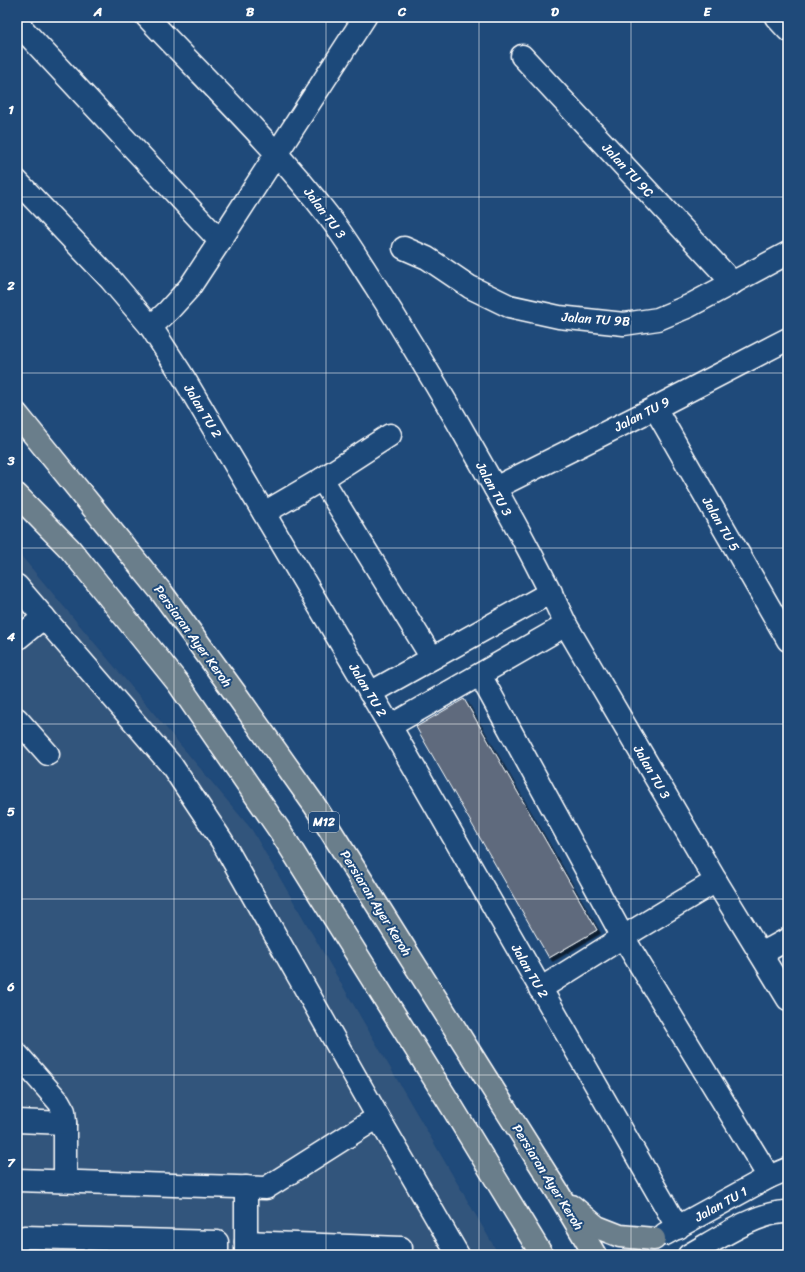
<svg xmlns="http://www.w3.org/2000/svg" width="805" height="1272" viewBox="0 0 805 1272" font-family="Sriracha,sans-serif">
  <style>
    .built { fill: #32547b }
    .building { fill: #5e6b7d; stroke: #fff; filter: url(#shadow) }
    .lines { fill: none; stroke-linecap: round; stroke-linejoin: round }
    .minor-casing { stroke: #fff; stroke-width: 25 }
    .major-casing { stroke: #fff; stroke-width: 25 }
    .minor { stroke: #1f4a7a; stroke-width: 22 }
    .major { stroke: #6b7e8b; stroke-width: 22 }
    .grid { fill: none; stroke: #fff; stroke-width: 1; stroke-opacity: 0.55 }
    .labels { text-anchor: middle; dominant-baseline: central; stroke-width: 4; stroke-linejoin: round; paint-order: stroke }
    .shield { fill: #1f4a7a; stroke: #bcc9d7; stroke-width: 1 }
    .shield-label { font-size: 12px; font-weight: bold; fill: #fff }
    .street-label { font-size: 13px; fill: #fff; stroke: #1f4a7a }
    .neatline { fill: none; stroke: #fff; stroke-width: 1.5 }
    .grid-label { font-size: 13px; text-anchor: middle; font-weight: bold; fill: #fff }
  </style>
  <defs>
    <filter id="shadow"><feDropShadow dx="3.5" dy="3.5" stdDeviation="0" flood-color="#0009"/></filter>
  </defs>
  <rect width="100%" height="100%" fill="#1f4a7a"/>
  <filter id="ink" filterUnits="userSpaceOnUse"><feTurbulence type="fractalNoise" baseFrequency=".025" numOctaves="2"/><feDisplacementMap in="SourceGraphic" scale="8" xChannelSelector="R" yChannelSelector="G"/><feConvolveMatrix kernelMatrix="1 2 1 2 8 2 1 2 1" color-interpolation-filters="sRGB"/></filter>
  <g filter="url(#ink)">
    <polygon class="built" points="17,551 252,830 499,1255 17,1255"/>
    <polygon class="building" points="464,699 597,930 549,958 416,727"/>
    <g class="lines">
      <defs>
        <g id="minor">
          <path d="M147 17C209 83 275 146 330 218 347 240 361 264 376 287 404 331 431 376 457 421 495 488 534 555 566 625L716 881 788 999"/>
          <polyline points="776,17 788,30"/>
          <polyline points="17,23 220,241"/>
          <polyline points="522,56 733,283"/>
          <polyline points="17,181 111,280 151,327 182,375 390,726 678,1228"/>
          <polyline points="404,248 427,258 470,287 509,306 559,317 624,324 658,319 689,306 788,253"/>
          <polyline points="151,327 169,310 189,288 220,241 365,17"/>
          <polyline points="655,408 788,640"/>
          <polyline points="390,435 322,479 432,658"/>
          <polyline points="495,488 655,408 788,339"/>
          <polyline points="264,513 322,479"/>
          <polyline points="17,586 172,766 222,841 378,1117 458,1255"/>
          <polyline points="17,639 44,617"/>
          <polyline points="480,675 623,937 769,1177"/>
          <polyline points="370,693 551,592"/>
          <polyline points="17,719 48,754"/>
          <polyline points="390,726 566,625"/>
          <polyline points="761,954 788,939"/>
          <polyline points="540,989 623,937 716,881"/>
          <polyline points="17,1054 59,1102 64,1111 65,1123 65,1181"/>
          <polyline points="17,1121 65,1123"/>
          <polyline points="17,1180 266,1188 378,1117"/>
          <polyline points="665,1234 769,1177 788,1169"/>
          <polyline points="246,1242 401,1248"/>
          <polyline points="17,1243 24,1237 217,1242 217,1255"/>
          <polyline points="246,1255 246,1187"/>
          <path d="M689 1255C716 1240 758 1211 788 1212"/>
        </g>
        <g id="major">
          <polyline points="17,414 162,593 238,697 315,806 557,1191 595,1255"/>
          <polyline points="17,495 70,549 178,683 280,831 452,1107 542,1255"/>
          <polyline points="572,1206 597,1227 620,1236 654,1239"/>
        </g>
      </defs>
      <use href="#minor" class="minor-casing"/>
      <use href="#major" class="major-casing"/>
      <use href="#minor" class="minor"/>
      <use href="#major" class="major"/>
    </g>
  </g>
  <path class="grid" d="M174 17V1255M326 17V1255M479 17V1255M631 17V1255M17 197H788M17 373H788M17 548H788M17 724H788M17 899H788M17 1075H788"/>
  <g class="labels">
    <rect class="shield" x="309" y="812" width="30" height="20" rx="3"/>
    <g class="shield-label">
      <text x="324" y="822">M12</text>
    </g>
    <g class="street-label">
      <text transform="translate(628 170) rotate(47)">Jalan TU 9C</text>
      <text transform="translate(325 213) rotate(53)">Jalan TU 3</text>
      <text transform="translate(596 319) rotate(4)">Jalan TU 9B</text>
      <text transform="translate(203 411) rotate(59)">Jalan TU 2</text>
      <text transform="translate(642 414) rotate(-27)">Jalan TU 9</text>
      <text transform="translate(494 489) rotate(61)">Jalan TU 3</text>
      <text transform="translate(721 524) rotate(60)">Jalan TU 5</text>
      <text transform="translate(193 636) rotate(54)">Persiaran Ayer Keroh</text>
      <text transform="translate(368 690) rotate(59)">Jalan TU 2</text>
      <text transform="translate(652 772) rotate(60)">Jalan TU 3</text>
      <text transform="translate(376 903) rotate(58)">Persiaran Ayer Keroh</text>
      <text transform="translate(530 971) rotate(60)">Jalan TU 2</text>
      <text transform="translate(548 1177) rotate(58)">Persiaran Ayer Keroh</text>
      <text transform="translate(721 1204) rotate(-29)">Jalan TU 1</text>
    </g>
  </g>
  <rect width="805" height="1272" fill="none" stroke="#1f4a7a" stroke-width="44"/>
  <rect x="22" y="22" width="761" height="1228" class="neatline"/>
  <g class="grid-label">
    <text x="98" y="16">A</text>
    <text x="250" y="16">B</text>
    <text x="402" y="16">C</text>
    <text x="555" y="16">D</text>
    <text x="707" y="16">E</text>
    <text x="11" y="114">1</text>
    <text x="11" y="290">2</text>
    <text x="11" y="465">3</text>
    <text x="11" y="641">4</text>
    <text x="11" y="816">5</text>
    <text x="11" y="991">6</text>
    <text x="11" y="1167">7</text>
  </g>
</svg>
